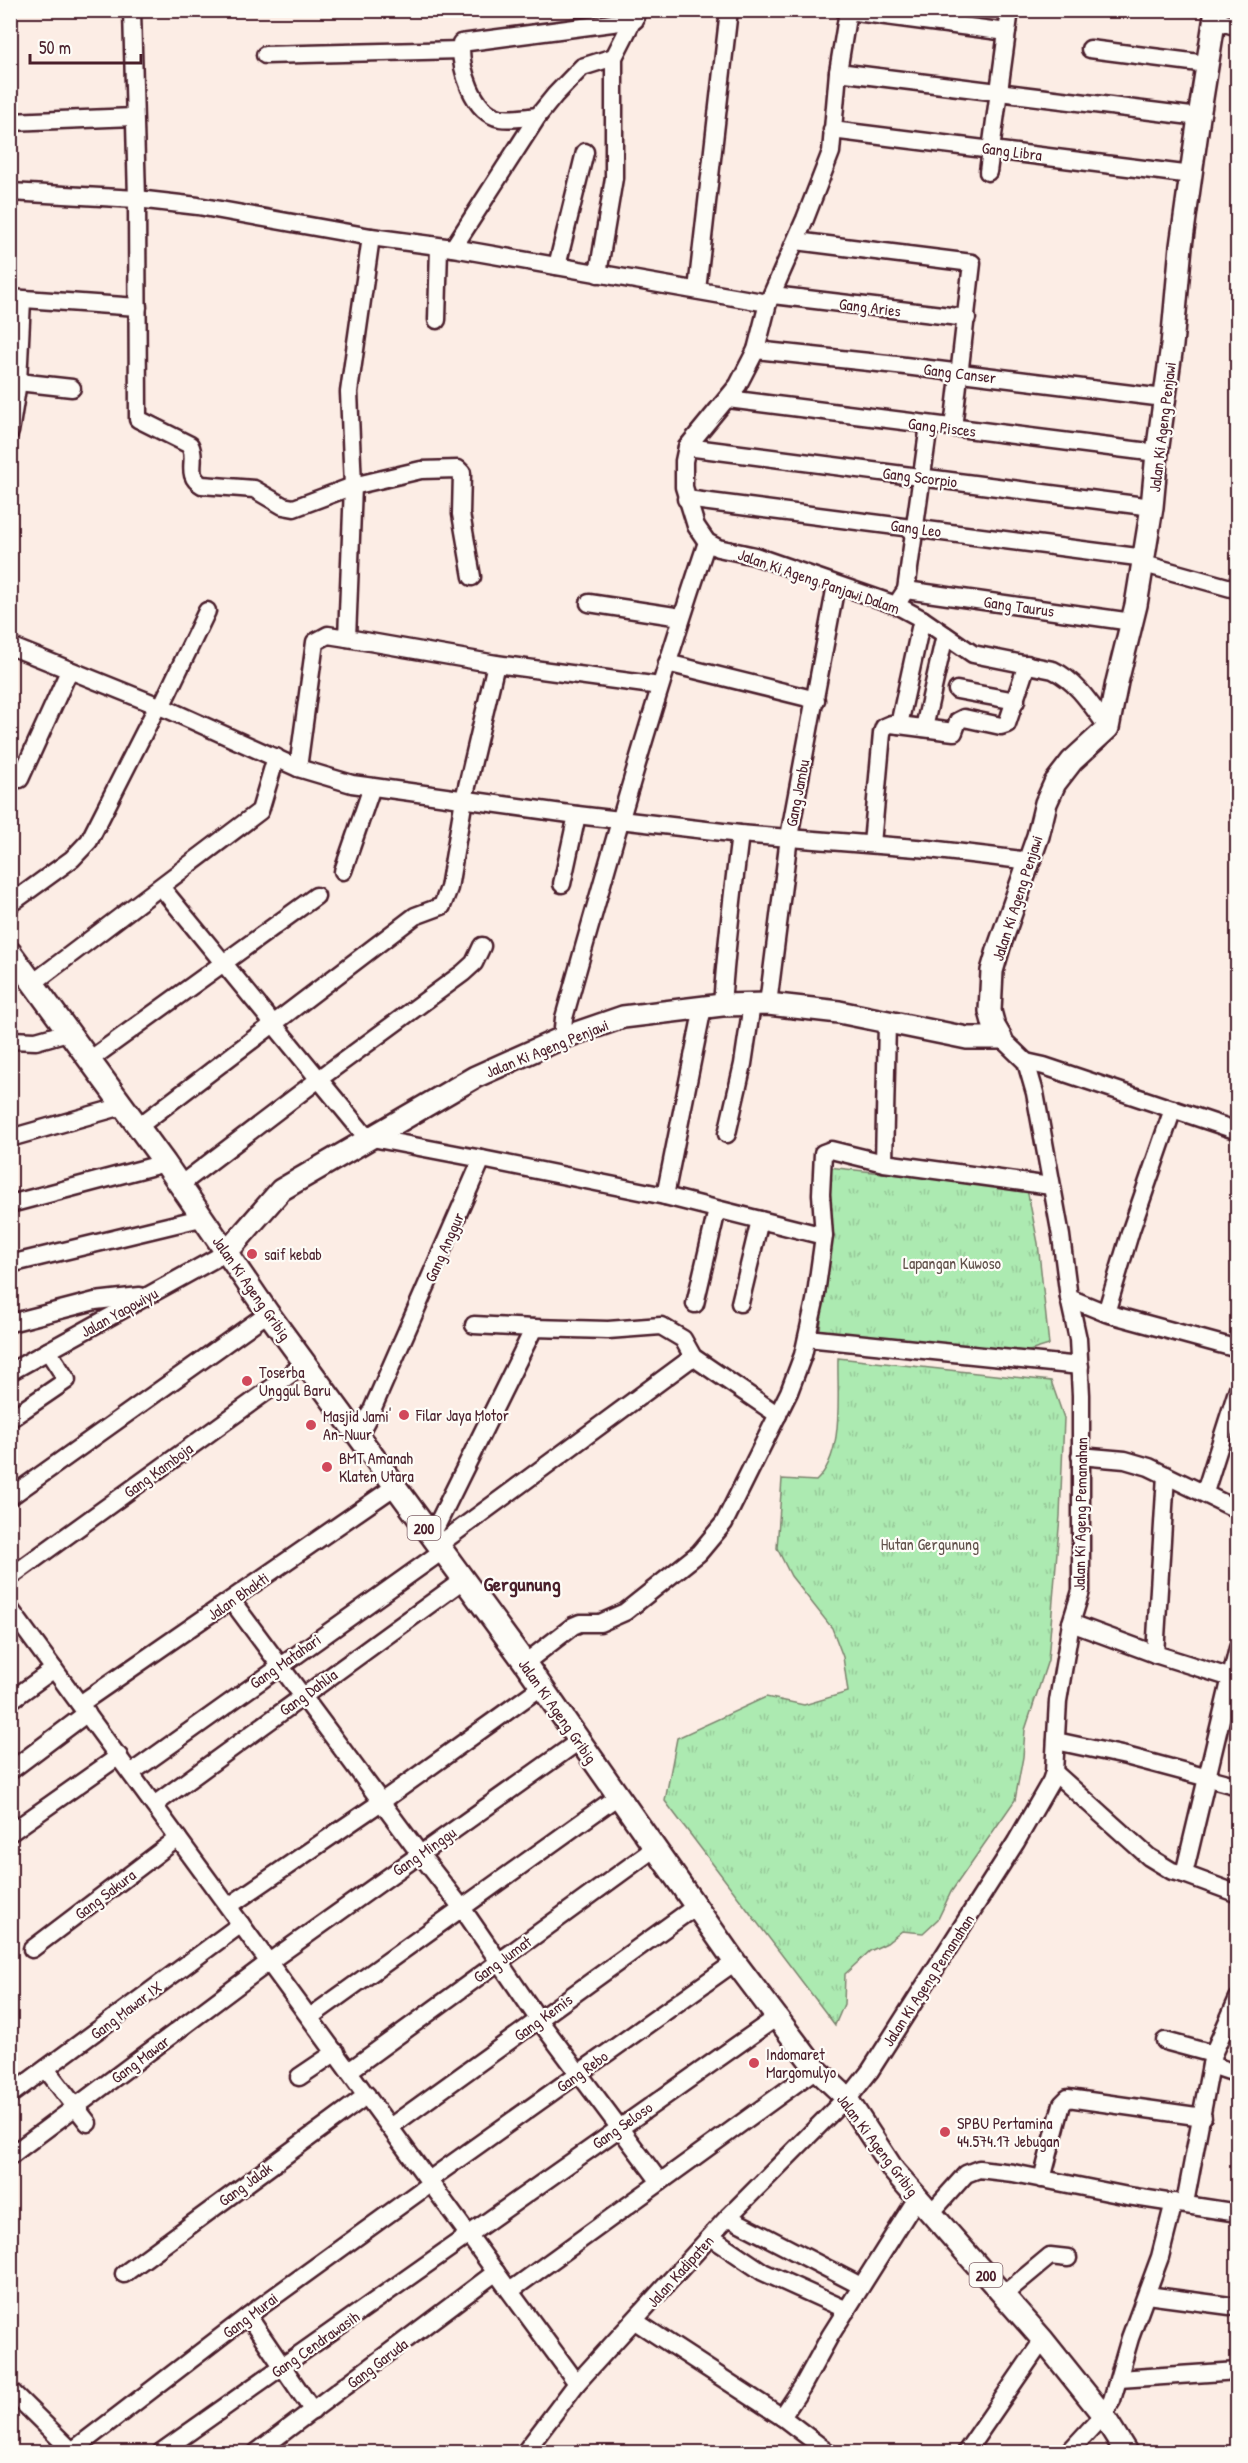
<svg xmlns="http://www.w3.org/2000/svg" width="1248" height="2463" viewBox="0 0 1248 2463" font-family="'Patrick Hand',sans-serif">
  <style>
    .park { fill: url(#park-tufts); stroke: #7b846e; stroke-width: 1.5 }
    .lines { fill: none; stroke-linecap: round; stroke-linejoin: round }
    .minor-casing { stroke: #4a1f2b; stroke-width: 21 }
    .major-casing { stroke: #4a1f2b; stroke-width: 26 }
    .minor { stroke: #fdfcf7; stroke-width: 16 }
    .major { stroke: #fdfcf7; stroke-width: 21 }
    .poi-dot { fill: #d1495b; stroke: #fdfcf7; stroke-width: 2 }
    .labels { text-anchor: middle; dominant-baseline: central; stroke-width: 4.5; stroke-linejoin: round; paint-order: stroke }
    .shield { fill: #fdfcf7; stroke: #806168; stroke-width: 1.5 }
    .shield-label { font-size: 15px; font-weight: bold; fill: #4a1f2b }
    .street-label { font-size: 16px; fill: #4a1f2b; stroke: #fdfcf7 }
    .poi-label { font-size: 16px; fill: #4a1f2b; stroke: #fdfcf7; text-anchor: start }
    .park-label { font-size: 16px; fill: #62524c; stroke: #fdfcf7 }
    .quarter-label { font-size: 20px; font-weight: bold; fill: #4a1f2b; stroke: #fdfcf7 }
  </style>
  <defs>
    <pattern id="park-tufts" width="24" height="20" patternUnits="userSpaceOnUse" patternTransform="scale(1.5)"><rect width="24" height="20" fill="#aceab1"/><path d="M3 7l-1-3M5 7V3M7 7l1-3M15 17l-1-3M17 17v-4M19 17l1-3" fill="none" stroke="#96c898"/></pattern>
  </defs>
  <rect width="100%" height="100%" fill="#fcede5"/>
  <filter id="ink" filterUnits="userSpaceOnUse"><feTurbulence type="fractalNoise" baseFrequency=".0167" numOctaves="2"/><feDisplacementMap in="SourceGraphic" scale="12" xChannelSelector="R" yChannelSelector="G"/><feConvolveMatrix kernelMatrix="1 2 1 2 8 2 1 2 1" color-interpolation-filters="sRGB"/></filter>
  <g filter="url(#ink)">
    <g class="park">
      <polygon points="828,1167 1027,1189 1038,1243 1049,1345 1023,1353 820,1330 829,1242"/>
      <path d="M838 1358 1051 1381 1064 1418 1060 1516 1048 1660 1025 1730 1023 1757 1015 1800 951 1892 938 1919 923 1933 902 1931 887 1943 870 1951 845 1974 844 2004 835 2025 665 1801 677 1738 766 1697 804 1705 848 1692 843 1657 832 1628 791 1576 777 1548 782 1479 816 1481C845 1453 837 1396 838 1358Z"/>
    </g>
    <g class="lines">
      <defs>
        <g id="minor">
          <path d="M132 10 137 199 138 419 190 445C198 460 184 475 202 485L254 489 283 506 294 508 353 486 421 470 458 469 462 473 461 514 472 577"/>
          <polyline points="846,10 848,11 838,72 1199,117"/>
          <polyline points="848,11 1007,32"/>
          <polyline points="1215,20 1238,27"/>
          <polyline points="1090,49 1207,64"/>
          <polyline points="265,55 461,50"/>
          <path d="M838 72 831 152 805 219 768 303 756 350 738 385 687 447 684 461V487L696 526 707 542 718 548 755 556 896 605 922 619 973 654 1053 670C1078 682 1092 706 1108 728"/>
          <path d="M538 116C526 117 512 120 500 118 472 112 460 68 461 43L635 20"/>
          <polyline points="10,122 134,117"/>
          <polyline points="832,130 1192,175"/>
          <polyline points="988,172 1010,10"/>
          <polyline points="10,192 137,199 198,206 371,237 349,392 353,486 347,638 328,635 315,642 298,768"/>
          <polyline points="371,237 453,248 768,303"/>
          <polyline points="796,241 972,263 953,428"/>
          <polyline points="453,248 538,116 555,95 582,67 614,57"/>
          <polyline points="557,266 585,152"/>
          <polyline points="598,274 614,178 614,57 636,14"/>
          <polyline points="697,290 729,10"/>
          <polyline points="773,295 967,318"/>
          <polyline points="10,298 138,307"/>
          <polyline points="22,300 18,382 72,388"/>
          <polyline points="437,320 439,247"/>
          <polyline points="756,350 897,365 1164,398"/>
          <polyline points="728,399 1157,453"/>
          <polyline points="10,432 18,382"/>
          <polyline points="687,447 1152,507"/>
          <polyline points="686,499 1145,558"/>
          <polyline points="1144,564 1238,590"/>
          <polyline points="906,590 1132,622"/>
          <polyline points="900,599 906,590 929,425"/>
          <polyline points="589,603 681,617"/>
          <polyline points="347,638 496,664 660,686"/>
          <polyline points="10,646 169,710 298,768 352,784 577,815 740,834 929,849 1030,861"/>
          <polyline points="667,663 816,700"/>
          <polyline points="957,690 1016,701"/>
          <polyline points="161,707 207,611"/>
          <polyline points="899,725 922,619"/>
          <polyline points="924,728 945,635"/>
          <polyline points="20,779 69,671"/>
          <polyline points="872,844 882,733 884,727 891,724 954,732 958,721 964,718 1001,726 1007,724 1027,664"/>
          <polyline points="343,871 372,787"/>
          <polyline points="562,884 577,815"/>
          <polyline points="161,887 368,1139"/>
          <polyline points="10,904 72,859 89,841 158,705"/>
          <polyline points="33,983 260,811 276,757"/>
          <polyline points="768,1004 789,837 836,585"/>
          <path d="M722 1005C726 947 733 891 740 834"/>
          <path d="M562 1038 564 1018C609 858 654 699 707 542"/>
          <polyline points="10,1040 36,1041 68,1032"/>
          <polyline points="88,1061 316,896"/>
          <polyline points="1026,1062 1044,1066 1238,1131"/>
          <polyline points="138,1127 415,916 442,906 449,888 464,799 496,664"/>
          <polyline points="727,1134 743,1064 752,1004"/>
          <polyline points="10,1138 123,1106"/>
          <polyline points="482,1159 665,1196 824,1236"/>
          <polyline points="884,1163 887,1022"/>
          <polyline points="180,1185 319,1079 463,973 474,963 482,946"/>
          <polyline points="665,1196 703,1007"/>
          <polyline points="10,1204 165,1163"/>
          <polyline points="10,1264 201,1218"/>
          <polyline points="1069,1298 1106,1313 1238,1349"/>
          <polyline points="740,1303 760,1220"/>
          <polyline points="695,1304 717,1210"/>
          <polyline points="1106,1313 1131,1230 1173,1109"/>
          <polyline points="10,1323 95,1301 140,1296"/>
          <polyline points="474,1325 534,1328"/>
          <polyline points="807,1338 1080,1366"/>
          <polyline points="10,1372 227,1252"/>
          <polyline points="10,1419 67,1380 48,1351"/>
          <polyline points="358,1436 372,1410 482,1159 372,1138"/>
          <polyline points="1080,1456 1125,1460 1149,1467 1238,1510"/>
          <polyline points="1205,1492 1238,1388"/>
          <polyline points="10,1497 268,1313"/>
          <polyline points="431,1537 534,1328 608,1330 661,1326 683,1339 693,1357 778,1415"/>
          <polyline points="437,1546 693,1357"/>
          <polyline points="10,1577 306,1363"/>
          <polyline points="232,1601 420,1854 462,1908 539,2020 660,2182"/>
          <polyline points="10,1609 577,2383"/>
          <polyline points="1071,1623 1155,1654 1238,1680"/>
          <polyline points="1238,1648 1184,1874 1238,1894"/>
          <polyline points="1155,1654 1166,1475"/>
          <polyline points="525,1663 573,1626 580,1623 600,1623 625,1612 699,1553 724,1523 789,1392 803,1355 815,1301 824,1236 821,1194 823,1153 831,1150 884,1163 1051,1186"/>
          <polyline points="10,1701 54,1669"/>
          <polyline points="80,1704 394,1487"/>
          <polyline points="1056,1741 1126,1756 1238,1786"/>
          <polyline points="10,1771 87,1713"/>
          <polyline points="1054,1772 1149,1857 1172,1871 1184,1874"/>
          <polyline points="131,1773 441,1552"/>
          <polyline points="154,1805 463,1580"/>
          <polyline points="10,1833 119,1756"/>
          <polyline points="229,1906 381,1802 541,1687"/>
          <polyline points="32,1949 178,1838"/>
          <polyline points="310,2017 618,1796"/>
          <polyline points="1165,2041 1213,2054"/>
          <polyline points="1211,2065 1238,2074"/>
          <polyline points="46,2069 88,2123"/>
          <polyline points="349,2071 655,1848"/>
          <polyline points="299,2077 336,2052"/>
          <polyline points="10,2095 241,1924"/>
          <polyline points="847,2100 870,2071 1016,1842 1051,1781 1054,1772 1058,1701 1071,1623 1081,1591 1081,1395 1078,1339 1069,1298 1061,1236 1035,1093 1026,1062 1001,1038"/>
          <polyline points="390,2127 696,1906"/>
          <polyline points="10,2156 269,1962 579,1741"/>
          <polyline points="1042,2179 1062,2104 1068,2098 1203,2117"/>
          <polyline points="429,2180 735,1962"/>
          <polyline points="1185,2203 1213,2054 1238,1998"/>
          <polyline points="931,2213 966,2174 979,2169 1013,2173 1128,2196 1238,2213"/>
          <polyline points="728,2217 861,2286"/>
          <polyline points="711,2237 763,2272 847,2310"/>
          <polyline points="124,2274 367,2095"/>
          <polyline points="510,2291 816,2069"/>
          <polyline points="1003,2295 1050,2256 1068,2258"/>
          <polyline points="1147,2295 1230,2306"/>
          <polyline points="248,2316 313,2411"/>
          <polyline points="635,2321 782,2417 828,2452"/>
          <polyline points="1119,2379 1238,2371"/>
          <polyline points="10,2390 73,2452"/>
          <polyline points="782,2417 802,2387 830,2336 917,2198"/>
          <polyline points="72,2451 253,2312 431,2183"/>
          <polyline points="161,2452 777,2017"/>
          <polyline points="257,2452 496,2272"/>
          <polyline points="525,2452 577,2383 728,2217 846,2098"/>
          <polyline points="966,2452 1043,2340"/>
          <polyline points="1069,2452 1103,2415 1112,2400 1130,2338 1160,2257 1174,2202"/>
        </g>
        <g id="major">
          <polyline points="10,952 165,1163 268,1313 525,1663 735,1962 816,2069 845,2096 894,2171 1043,2340 1103,2415 1126,2452"/>
          <polyline points="227,1252 281,1190 475,1077 562,1038 623,1017 722,1005 768,1004 839,1012 967,1038 1001,1038 994,1026 990,1011 992,971 999,947 1038,836 1046,803 1055,783 1072,761 1108,728 1117,682 1136,605 1152,507 1157,453 1172,345 1181,246 1199,117 1216,10"/>
        </g>
      </defs>
      <use href="#minor" class="minor-casing"/>
      <use href="#major" class="major-casing"/>
      <use href="#minor" class="minor"/>
      <use href="#major" class="major"/>
    </g>
  </g>
  <g class="poi-dot">
    <circle cx="252" cy="1254" r="6"/>
    <circle cx="247" cy="1381" r="6"/>
    <circle cx="404" cy="1415" r="6"/>
    <circle cx="311" cy="1425" r="6"/>
    <circle cx="327" cy="1467" r="6"/>
    <circle cx="754" cy="2063" r="6"/>
    <circle cx="945" cy="2132" r="6"/>
  </g>
  <g class="labels">
    <g class="shield">
      <rect x="407.5" y="1516" width="33" height="24" rx="4.5"/>
      <rect x="969.5" y="2263" width="33" height="24" rx="4.5"/>
    </g>
    <g class="shield-label">
      <text x="424" y="1528">200</text>
      <text x="986" y="2275">200</text>
    </g>
    <g class="street-label">
      <text transform="translate(1012 151) rotate(7)">Gang Libra</text>
      <text transform="translate(870 307) rotate(7)">Gang Aries</text>
      <text transform="translate(960 373) rotate(7)">Gang Canser</text>
      <text transform="translate(942 427) rotate(7)">Gang Pisces</text>
      <text transform="translate(1162 427) rotate(-83)">Jalan Ki Ageng Penjawi</text>
      <text transform="translate(920 477) rotate(7)">Gang Scorpio</text>
      <text transform="translate(916 528) rotate(7)">Gang Leo</text>
      <text transform="translate(819 581) rotate(19)">Jalan Ki Ageng Panjawi Dalam</text>
      <text transform="translate(1019 606) rotate(8)">Gang Taurus</text>
      <text transform="translate(797 793) rotate(-79)">Gang Jambu</text>
      <text transform="translate(1017 898) rotate(-72)">Jalan Ki Ageng Penjawi</text>
      <text transform="translate(547 1048) rotate(-22)">Jalan Ki Ageng Penjawi</text>
      <text transform="translate(444 1247) rotate(-66)">Gang Anggur</text>
      <text transform="translate(252 1288) rotate(55)">Jalan Ki Ageng Gribig</text>
      <text transform="translate(119 1312) rotate(-29)">Jalan Yaqowiyu</text>
      <text transform="translate(158 1470) rotate(-36)">Gang Kamboja</text>
      <text transform="translate(1080 1514) rotate(-89)">Jalan Ki Ageng Pemanahan</text>
      <text transform="translate(238 1596) rotate(-35)">Jalan Bhakti</text>
      <text transform="translate(285 1661) rotate(-35)">Gang Matahari</text>
      <text transform="translate(308 1692) rotate(-36)">Gang Dahlia</text>
      <text transform="translate(558 1711) rotate(55)">Jalan Ki Ageng Gribig</text>
      <text transform="translate(424 1851) rotate(-35)">Gang Minggu</text>
      <text transform="translate(105 1894) rotate(-37)">Gang Sakura</text>
      <text transform="translate(502 1959) rotate(-36)">Gang Jumat</text>
      <text transform="translate(928 1980) rotate(-57)">Jalan Ki Ageng Pemanahan</text>
      <text transform="translate(126 2010) rotate(-37)">Gang Mawar IX</text>
      <text transform="translate(543 2017) rotate(-36)">Gang Kemis</text>
      <text transform="translate(140 2059) rotate(-37)">Gang Mawar</text>
      <text transform="translate(582 2071) rotate(-36)">Gang Rebo</text>
      <text transform="translate(622 2125) rotate(-35)">Gang Seloso</text>
      <text transform="translate(878 2145) rotate(53)">Jalan Ki Ageng Gribig</text>
      <text transform="translate(245 2184) rotate(-36)">Gang Jalak</text>
      <text transform="translate(680 2271) rotate(-48)">Jalan Kadipaten</text>
      <text transform="translate(250 2315) rotate(-37)">Gang Murai</text>
      <text transform="translate(315 2344) rotate(-35)">Gang Cendrawasih</text>
      <text transform="translate(377 2363) rotate(-37)">Gang Garuda</text>
    </g>
    <g class="poi-label">
      <text x="264" y="1254">saif kebab</text>
      <text x="259" y="1372">Toserba<tspan x="259" dy="18">Unggul Baru</tspan></text>
      <text x="416" y="1415">Filar Jaya Motor</text>
      <text x="323" y="1416">Masjid Jami'<tspan x="323" dy="18">An-Nuur</tspan></text>
      <text x="339" y="1458">BMT Amanah<tspan x="339" dy="18">Klaten Utara</tspan></text>
      <text x="766" y="2054">Indomaret<tspan x="766" dy="18">Margomulyo</tspan></text>
      <text x="957" y="2123">SPBU Pertamina<tspan x="957" dy="18">44.574.17 Jebugan</tspan></text>
    </g>
    <g class="park-label">
      <text x="952" y="1263">Lapangan Kuwoso</text>
      <text x="930" y="1544">Hutan Gergunung</text>
    </g>
    <g class="quarter-label">
      <text x="522" y="1583">Gergunung</text>
    </g>
  </g>
  <rect width="1248" height="2463" fill="none" stroke="#fdfcf7" stroke-width="36"/>
  <rect x="18" y="18" width="1212" height="2427" fill="none" stroke="#4a1f2b" stroke-width="2" filter="url(#ink)"/>
  <path d="M30 54v9h111v-9" fill="none" stroke="#4a1f2b" stroke-width="3"/>
  <text x="39" y="54" font-size="18" fill="#4a1f2b" stroke="#fdfcf7" stroke-width="4.5" paint-order="stroke">50 m</text>
</svg>
